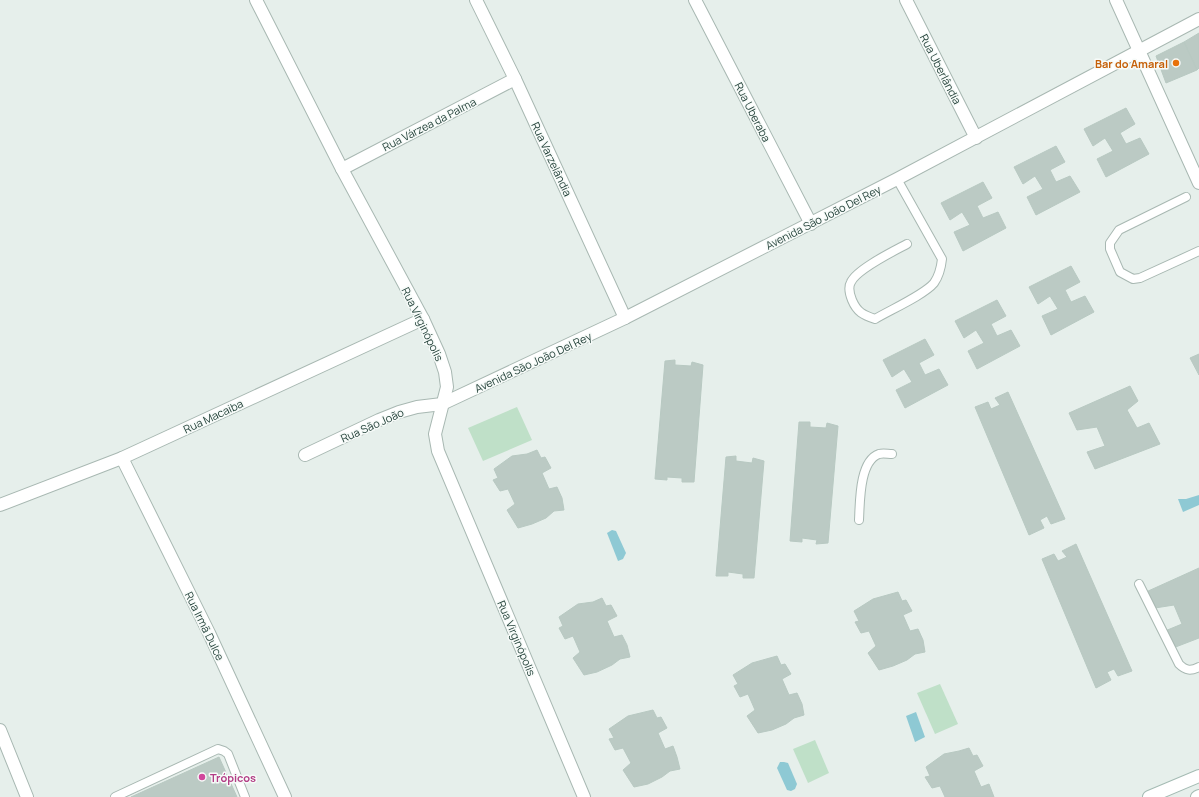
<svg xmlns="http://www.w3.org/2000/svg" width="1199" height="797" viewBox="0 0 1199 797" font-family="Manrope,sans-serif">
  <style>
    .green { fill: #bfe0c8 }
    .water { fill: #8ec9d4 }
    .building { fill: #bbcac4; stroke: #b8c9c2 }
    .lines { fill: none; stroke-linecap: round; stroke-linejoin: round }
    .service-casing { stroke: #a8b8b2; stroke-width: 10 }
    .minor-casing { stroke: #a8b8b2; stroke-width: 14 }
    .secondary-casing { stroke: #a4bbb3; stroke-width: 14 }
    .service { stroke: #fff; stroke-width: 8 }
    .minor { stroke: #fff; stroke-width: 12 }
    .secondary { stroke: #fff; stroke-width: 12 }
    .food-dot { fill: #e8710a; stroke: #f7fbf9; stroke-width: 1.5 }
    .hotel-dot { fill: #d1479c; stroke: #f7fbf9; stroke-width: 1.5 }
    .labels { text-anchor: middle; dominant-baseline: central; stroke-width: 3; stroke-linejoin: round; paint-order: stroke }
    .food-label { font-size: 11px; font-weight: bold; fill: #c56008; stroke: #f7fbf9; text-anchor: end }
    .street-label { font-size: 11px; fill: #24423a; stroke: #f7fbf9 }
    .hotel-label { font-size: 11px; font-weight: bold; fill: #b23c85; stroke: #f7fbf9; text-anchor: start }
  </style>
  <rect width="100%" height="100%" fill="#e6efeb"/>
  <g class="green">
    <polygon points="517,407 532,440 483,461 468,428"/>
    <polygon points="940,684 958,724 935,734 917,693"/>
    <polygon points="815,740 829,773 808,783 793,749"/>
  </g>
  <g class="water">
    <polygon points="1199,495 1199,505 1183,512 1178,499 1186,499"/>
    <polygon points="612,530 616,531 626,553 623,559 618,561 607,533"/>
    <polygon points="916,712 925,737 915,742 906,716"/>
    <polygon points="780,762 784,762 788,763 797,784 795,789 791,791 787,790 777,768"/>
  </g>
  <g class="building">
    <polygon points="1199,33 1199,68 1197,70 1184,42"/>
    <polygon points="1184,42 1197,70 1166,83 1156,56"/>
    <polygon points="1126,108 1135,124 1120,133 1126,144 1140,138 1149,154 1106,177 1097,159 1113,151 1105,138 1093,146 1084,129"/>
    <polygon points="1056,146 1065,162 1050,170 1056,182 1070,176 1080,192 1036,215 1027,197 1043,189 1035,176 1023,184 1014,167"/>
    <polygon points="983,182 992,198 977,206 983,218 998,212 1006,228 963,251 954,232 970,225 962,212 950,220 941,203"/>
    <polygon points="1071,266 1080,282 1065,290 1071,302 1085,296 1094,312 1051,335 1042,316 1058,309 1050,296 1038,304 1029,287"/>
    <polygon points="997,300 1006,316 991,324 997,336 1011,330 1020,346 977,369 968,351 984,343 976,330 964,338 955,321"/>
    <polygon points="925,339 934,355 919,363 925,375 939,369 948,385 905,408 896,390 912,382 904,369 892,377 883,360"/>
    <polygon points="1199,354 1199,375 1190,358"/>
    <polygon points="675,360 675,365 691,366 692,362 703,365 694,482 682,482 682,478 667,477 667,480 655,479 665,361"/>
    <polygon points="1130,386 1138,401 1127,410 1137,428 1149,423 1160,444 1095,469 1087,452 1105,446 1097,427 1077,430 1069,413"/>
    <polygon points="1008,392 1065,519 1051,524 1047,516 1040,520 1044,528 1029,535 975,407 988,402 991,409 1000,405 995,398"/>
    <polygon points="799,422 810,422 810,427 826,428 827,423 838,426 828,543 816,544 817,540 802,538 802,542 790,541"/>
    <polygon points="537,450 541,458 545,457 551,468 542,473 549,489 557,487 562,498 564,510 554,511 546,518 532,524 518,528 507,510 515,504 508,489 500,491 493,480 498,478 494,469 512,456 527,454"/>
    <polygon points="736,456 736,461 752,463 753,458 764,461 754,578 743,578 743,574 728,572 728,576 716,576 726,457"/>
    <polygon points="1076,544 1132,671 1118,676 1114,669 1107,672 1111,680 1096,688 1042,559 1054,554 1058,561 1067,557 1062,551"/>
    <polygon points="1199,568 1199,638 1173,648 1165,631 1182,624 1174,605 1155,608 1146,592"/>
    <polygon points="898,592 902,601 906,600 912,611 903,615 910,631 918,629 923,640 925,652 915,654 907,660 893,666 879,670 868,653 876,646 869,631 861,633 855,622 859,621 854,611 873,599"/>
    <polygon points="602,598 606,606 611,605 617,616 607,621 614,637 622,635 627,645 630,657 620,659 612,665 597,672 584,675 573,658 580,652 573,636 565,639 559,628 563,626 559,617 578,604 593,602"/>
    <polygon points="777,656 781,665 785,664 791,674 782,679 789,695 797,693 802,704 804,715 794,718 786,724 772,730 758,733 747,716 755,710 748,694 740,697 734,686 738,684 733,675 752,663"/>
    <polygon points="653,710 657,718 661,717 667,728 658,733 665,749 673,746 677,757 680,769 670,771 662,777 648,784 634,787 623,770 631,763 623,748 615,750 609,739 614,738 609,729 628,716"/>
    <polygon points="969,748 973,756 977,755 983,766 974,771 981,787 989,784 994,797 945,797 940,786 932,788 925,777 930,776 926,767 944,754 959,751"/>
    <polygon points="219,757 237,797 131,797"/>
  </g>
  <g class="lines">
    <defs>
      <g id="service">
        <path d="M897 179 942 259C941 268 939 276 934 283 924 295 890 310 875 319 863 315 857 312 852 300 850 295 848 287 851 282 857 269 894 251 907 244"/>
        <polyline points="1186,197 1119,230 1110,243 1110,249 1120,272 1133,279 1140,278 1199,251"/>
        <path d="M859 520C860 503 859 461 879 454 883 453 888 454 892 454"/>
        <path d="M1139 584 1179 664C1186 671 1191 671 1199 667"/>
        <polyline points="115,797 218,749 224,751 228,754 245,797"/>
      </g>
      <g id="minor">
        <polyline points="256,0 342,169 423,319 439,354 445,372 447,387 435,434 438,451 584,797"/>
        <polyline points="476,0 515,79 625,318"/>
        <polyline points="695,0 811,224"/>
        <polyline points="906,0 976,138"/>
        <polyline points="1116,0 1199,183"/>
        <polyline points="342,169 515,79"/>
        <polyline points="305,455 379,420 399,412 417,407 442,404 625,318 897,179 1199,19"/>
        <polyline points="122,458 209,633 285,797"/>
        <polyline points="0,505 122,458 423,319"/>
        <polyline points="0,730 27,797"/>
      </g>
      <g id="secondary">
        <polyline points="1149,797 1199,776"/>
        <polyline points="1197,797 1199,796"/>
      </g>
    </defs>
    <use href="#service" class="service-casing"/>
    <use href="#minor" class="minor-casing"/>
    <use href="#secondary" class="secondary-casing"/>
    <use href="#service" class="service"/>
    <use href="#minor" class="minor"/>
    <use href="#secondary" class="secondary"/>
  </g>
  <circle class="food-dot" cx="1176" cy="63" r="4"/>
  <circle class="hotel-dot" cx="202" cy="777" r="4"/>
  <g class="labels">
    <g class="food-label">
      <text x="1168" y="63">Bar do Amaral</text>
    </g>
    <g class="street-label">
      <text transform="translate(941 69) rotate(63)">Rua Uberlândia</text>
      <text transform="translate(753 112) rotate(63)">Rua Uberaba</text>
      <text transform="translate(429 124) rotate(-27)">Rua Várzea da Palma</text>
      <text transform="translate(552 159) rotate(65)">Rua Varzelândia</text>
      <text transform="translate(823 217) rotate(-27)">Avenida São João Del Rey</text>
      <text transform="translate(423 324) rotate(64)">Rua Virginópolis</text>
      <text transform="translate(533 362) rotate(-25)">Avenida São João Del Rey</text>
      <text transform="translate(213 416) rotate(-25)">Rua Macaiba</text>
      <text transform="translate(372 425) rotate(-24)">Rua São João</text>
      <text transform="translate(205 626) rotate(64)">Rua Irmã Dulce</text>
      <text transform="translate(517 638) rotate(67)">Rua Virginópolis</text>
    </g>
    <g class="hotel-label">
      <text x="210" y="777">Trópicos</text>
    </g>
  </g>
</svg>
